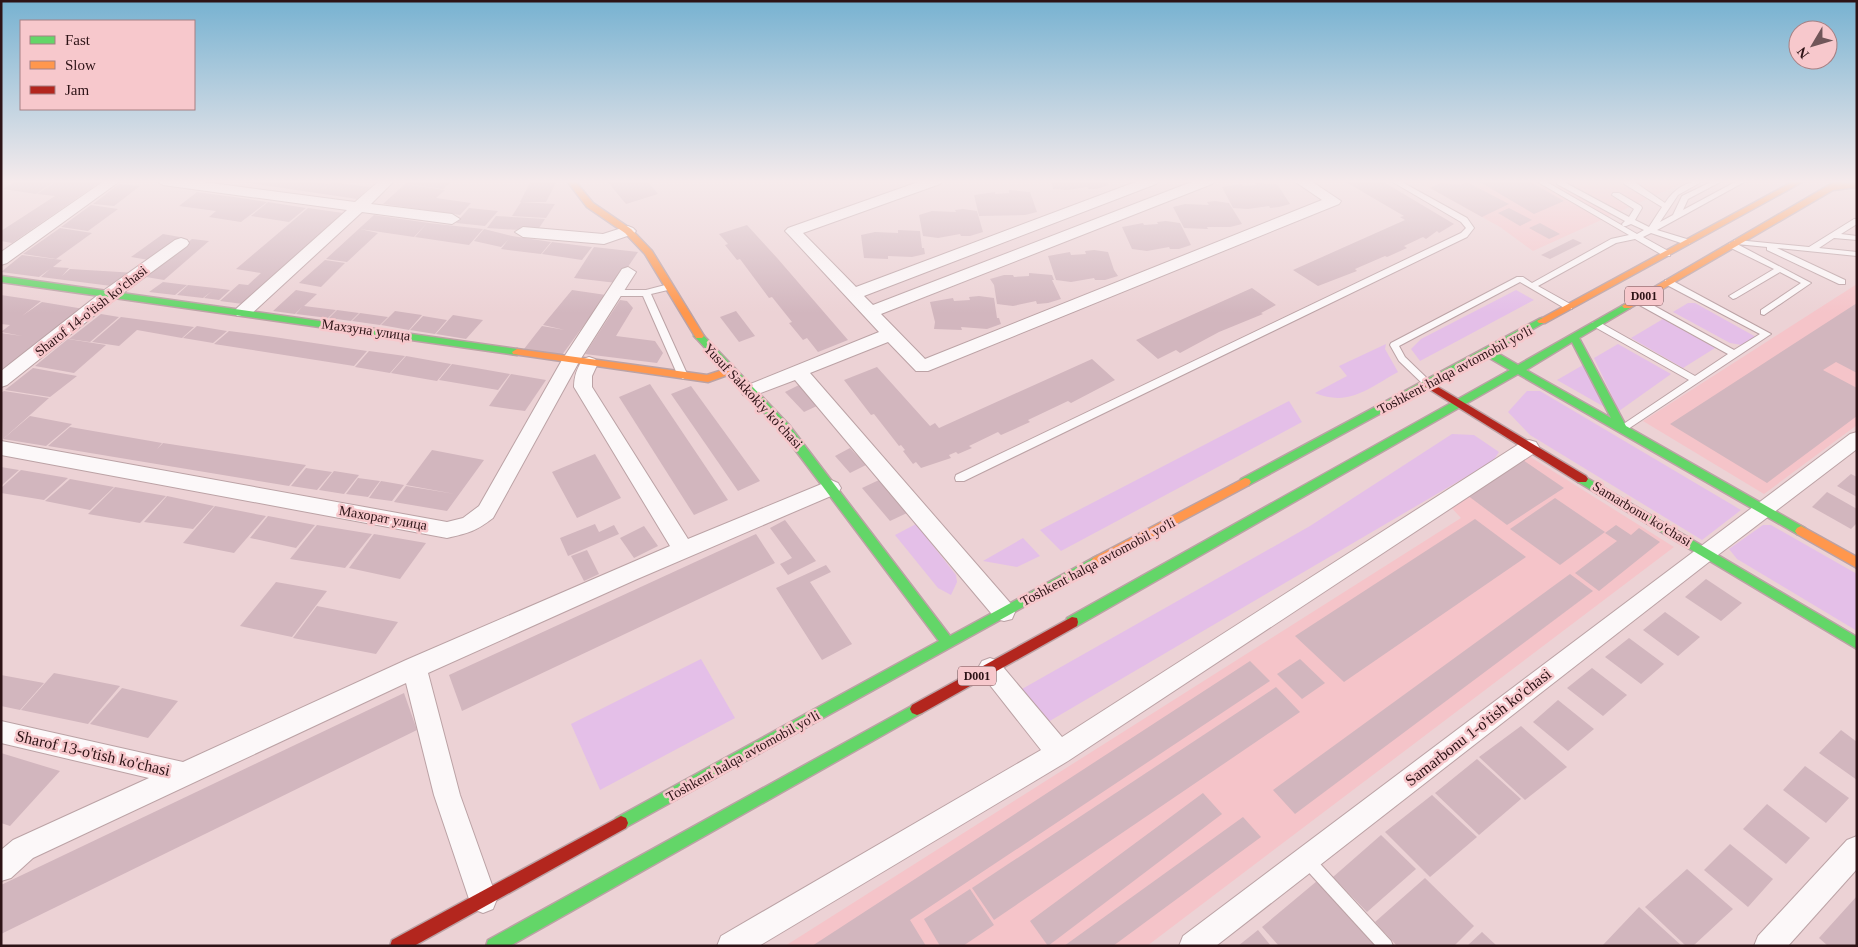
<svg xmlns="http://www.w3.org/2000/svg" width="1858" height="947" viewBox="0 0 1858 947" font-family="'Times New Roman',serif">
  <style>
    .built { fill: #f5c4c9 }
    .green { fill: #e4bfe8 }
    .building { fill: #d2b6be }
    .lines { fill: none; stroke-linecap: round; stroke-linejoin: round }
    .lane-casing { stroke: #bba2a5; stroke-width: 2 }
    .street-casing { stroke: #bba2a5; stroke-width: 2 }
    .fast-casing { stroke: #bba2a5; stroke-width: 3 }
    .slow-casing { stroke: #bba2a5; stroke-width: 3 }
    .jam-casing { stroke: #bba2a5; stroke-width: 3 }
    .lane { fill: #fcf8f9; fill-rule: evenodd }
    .street { fill: #fcf8f9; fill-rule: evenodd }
    .fast { fill: #63d668; fill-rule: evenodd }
    .slow { fill: #ff974d; fill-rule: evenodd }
    .jam { fill: #b3261e; fill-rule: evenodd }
    .labels { text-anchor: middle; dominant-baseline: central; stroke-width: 5; stroke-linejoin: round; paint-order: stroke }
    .shield { fill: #f7c8cc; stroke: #6a494d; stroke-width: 1 }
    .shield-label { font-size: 12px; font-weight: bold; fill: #2d1316 }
    .street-label { font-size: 14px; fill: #2d1316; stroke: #f7c8cc }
    .near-street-label { font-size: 16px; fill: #2d1316; stroke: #f7c8cc }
  </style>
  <rect width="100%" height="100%" fill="#ecd2d5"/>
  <g class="built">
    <polygon points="1417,181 1687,181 1533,251 1500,227"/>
    <polygon points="1857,284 1857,425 1764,494 1643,421"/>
    <polygon points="1524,453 1674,547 1147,946 785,946 1461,518 1448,504"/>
  </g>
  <g class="green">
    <polygon points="1516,290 1534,300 1420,361 1411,349 1421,339"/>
    <polygon points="1688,303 1695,303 1756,337 1742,345 1730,343 1673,312"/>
    <polygon points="1663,319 1715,348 1683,368 1631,338"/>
    <path d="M1386 344 1385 349 1398 372C1369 388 1349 407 1315 393L1347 376 1339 366Z"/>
    <polygon points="1618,344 1671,374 1619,411 1594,358"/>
    <polygon points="1583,365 1608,409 1557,380"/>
    <polygon points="1527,391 1540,391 1741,510 1702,540 1530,435 1508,412"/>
    <polygon points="1289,401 1302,422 1061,551 1040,530"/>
    <polygon points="1452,434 1474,435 1499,452 1493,461 1048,722 1022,689 1310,526"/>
    <polygon points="916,524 956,575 957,582 951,595 938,588 895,535"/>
    <polygon points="1763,525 1771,525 1857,574 1857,631 1737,559 1729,549"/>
    <polygon points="1023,538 1040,556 1017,567 983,561"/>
    <polygon points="701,659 735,718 600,790 571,724"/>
  </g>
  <g class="building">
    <polygon points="16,181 55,181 36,194 3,189"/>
    <polygon points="57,181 102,181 12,243 1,241 1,231 55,196 37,194"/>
    <polygon points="235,181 288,181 284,185 289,181 306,181 329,184 320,192 332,182 370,187 357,199"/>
    <polygon points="409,181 452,181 443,189 405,184"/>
    <polygon points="531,181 557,181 546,202 520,202"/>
    <polygon points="607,181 647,181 658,194 626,204"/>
    <polygon points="1051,181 1107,181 1108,185 1097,189 1088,189 1087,187 1067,190 1053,189"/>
    <polygon points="1344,181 1382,181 1454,224 1439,233 1437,231 1426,239 1423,237 1404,246 1407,248 1387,257 1385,256 1355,269 1357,271 1318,286 1293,270 1405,220 1400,217 1404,216"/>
    <polygon points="1478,181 1529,181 1564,201 1534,214"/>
    <polygon points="1467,182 1509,204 1482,217 1430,188 1441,183 1460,185"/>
    <polygon points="1255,183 1277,184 1290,204 1279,207 1270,208 1269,206 1248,209 1233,208 1222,187 1241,184 1243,186 1257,185"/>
    <polygon points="119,184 140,186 114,206 93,204"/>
    <polygon points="405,184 445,190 436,198 471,203 460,215 383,204"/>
    <polygon points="1009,190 1030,192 1037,212 1025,215 979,216 974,195 995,192 995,194 1009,193"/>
    <polygon points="197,192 234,197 267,202 241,222 209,217 216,211 179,206"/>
    <polygon points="1215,201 1229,203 1242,224 1230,227 1207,227 1208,229 1184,228 1173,207 1185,204 1209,205 1207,202"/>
    <polygon points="268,202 306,208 289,222 251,216"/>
    <polygon points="521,202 555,204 546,218 512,216"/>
    <polygon points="91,205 118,209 88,231 61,227"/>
    <polygon points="308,208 343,213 243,304 220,301 239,284 248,285 261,273 236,269"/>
    <polygon points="469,208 498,211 485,226 456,223"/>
    <polygon points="1509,208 1532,220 1520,226 1498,213"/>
    <polygon points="963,209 977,211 983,232 970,236 961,236 960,234 938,238 923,236 919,215 932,211 956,212 955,210"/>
    <polygon points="374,215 429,223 483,229 469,245 415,237 427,223 414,237 360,229 378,233 347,262 326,259"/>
    <polygon points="496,216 545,219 537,231 487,228"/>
    <polygon points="1166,221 1180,223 1191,245 1179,249 1170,249 1169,247 1147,251 1132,249 1122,227 1143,223 1144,225 1158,224 1157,222"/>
    <polygon points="1540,223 1560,234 1549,239 1529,228"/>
    <polygon points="747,225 778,259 848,340 818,352 807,338 803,340 789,323 792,322 772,297 769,298 740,259 737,260 725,245 728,244 719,234"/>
    <polygon points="60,228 92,233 56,259 23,254"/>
    <polygon points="484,229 512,236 551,242 541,254 501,249 508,240 501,247 474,241"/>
    <polygon points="898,230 920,231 922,248 924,248 925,254 912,257 888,256 888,259 864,258 861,235 875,232 898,233"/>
    <polygon points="163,234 180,237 149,260 131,257"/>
    <polygon points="192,239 209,241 164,280 146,277"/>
    <polygon points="1573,239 1582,243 1550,259 1541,255"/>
    <polygon points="552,242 592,247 582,260 542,254"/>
    <polygon points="594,247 638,252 617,283 574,278"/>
    <polygon points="1094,250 1108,252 1114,270 1118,276 1105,280 1095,280 1094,278 1071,282 1056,280 1048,256 1070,252 1071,255 1086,254 1085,251"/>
    <polygon points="22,255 62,260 53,267 69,268 62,276 70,269 136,273 119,287 41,277 50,269 39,277 1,272"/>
    <polygon points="325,260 345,263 321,287 299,283"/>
    <polygon points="1029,273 1052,275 1054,280 1052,280 1061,299 1048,303 1037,304 1036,301 1013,306 997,304 994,285 990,279 1004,275 1013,275 1014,277 1029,276"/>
    <polygon points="163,282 187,285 175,295 149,292"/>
    <polygon points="188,285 215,288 230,290 219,300 204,298 212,291 203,298 177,295"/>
    <polygon points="1252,288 1276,305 1261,313 1263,314 1219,332 1180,353 1176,350 1158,359 1136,340"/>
    <polygon points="296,290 317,294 304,306 336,310 328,318 296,314 302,307 295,314 273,311"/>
    <polygon points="572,290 606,295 562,355 524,349 542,326 565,330 543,325"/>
    <polygon points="1,295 41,301 22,316 42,302 84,309 5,371 1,370 1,333 22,336 1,332 10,325 1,324"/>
    <polygon points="979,296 994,298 997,318 999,318 1001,324 987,329 961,327 962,330 934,329 935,322 930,302 953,298 954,301 970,300 969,297"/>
    <polygon points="620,300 627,301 633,308 616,336 655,341 663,353 657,363 585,354"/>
    <polygon points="1857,303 1857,373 1836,362 1823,370 1857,388 1857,416 1767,483 1670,424"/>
    <polygon points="337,310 359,313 351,321 329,318"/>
    <polygon points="395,311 422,315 409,330 381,325"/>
    <polygon points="736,311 755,336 739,342 720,317"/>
    <polygon points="360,313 388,317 380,325 352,321"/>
    <polygon points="101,314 119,317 90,342 69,339"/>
    <polygon points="453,315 483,320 466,339 436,334"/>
    <polygon points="423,316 447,320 435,334 410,330"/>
    <polygon points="121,317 166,323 194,327 182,338 137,330 119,346 92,342"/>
    <polygon points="197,326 227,331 213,343 183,338"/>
    <polygon points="229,331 274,337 367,351 354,366 214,344"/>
    <polygon points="68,339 106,345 74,373 35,366"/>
    <polygon points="369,351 405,356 390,373 355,367"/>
    <polygon points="406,356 451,364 437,381 391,373"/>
    <polygon points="1092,359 1115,380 1071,403 1068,401 1028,420 1030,422 1001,435 998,432 969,446 972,448 958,454 956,452 949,455 951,458 921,468 916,462 913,464 903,451 905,450 901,445 899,446 874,414 871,415 844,380 877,367 930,426 935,423 939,428"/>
    <polygon points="452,364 476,368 510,374 498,390 439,380"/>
    <polygon points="33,368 77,376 50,397 5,390"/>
    <polygon points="511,374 546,380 525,411 489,406"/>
    <polygon points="650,384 728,500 694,515 619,397"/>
    <polygon points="799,385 819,405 804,412 785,392"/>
    <polygon points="691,386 760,481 738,491 671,394"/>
    <polygon points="4,391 49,398 3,439 1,393"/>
    <polygon points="30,416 72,424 46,446 3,439"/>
    <polygon points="70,427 162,443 157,449 163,443 306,465 289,486 48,446"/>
    <polygon points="850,448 866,465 850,473 835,456"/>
    <polygon points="432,450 484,460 447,511 394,502 406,486 455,494 406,485"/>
    <polygon points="595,454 621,498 577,518 552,472"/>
    <polygon points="1523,460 1564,488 1507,525 1467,495"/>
    <polygon points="1,467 19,470 1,486"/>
    <polygon points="306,468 332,472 317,490 291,486"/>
    <polygon points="21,470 68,478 44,500 1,493 1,488"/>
    <polygon points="334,471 359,475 344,494 319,490"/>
    <polygon points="1851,474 1857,477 1857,497 1837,486"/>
    <polygon points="358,478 380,481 368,497 346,494"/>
    <polygon points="70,479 114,487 90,510 45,501"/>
    <polygon points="879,480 907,513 890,521 862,488"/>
    <polygon points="381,481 404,485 392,501 369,498"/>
    <polygon points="115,487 166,496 140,523 88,514"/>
    <polygon points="1827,492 1857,509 1857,523 1851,529 1812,507"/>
    <polygon points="167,496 214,506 193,529 144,522"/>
    <polygon points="1555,498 1605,532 1560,565 1510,529"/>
    <polygon points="215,506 266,516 234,553 183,543"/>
    <polygon points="268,516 315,525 296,548 250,538"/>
    <polygon points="1475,519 1526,557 1344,682 1295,636"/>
    <polygon points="785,520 816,561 788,575 780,564 792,558 770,528"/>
    <polygon points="595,524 599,532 614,525 619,534 568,556 560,538"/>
    <polygon points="317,525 372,534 345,568 290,559"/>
    <polygon points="1616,525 1631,535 1639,528 1660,542 1599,591 1575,573 1617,541 1605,533"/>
    <polygon points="644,526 658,546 634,558 620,538"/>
    <polygon points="374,534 426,543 400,579 349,568"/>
    <polygon points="756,534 775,563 462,711 449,675"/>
    <polygon points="587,550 599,574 584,581 571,556"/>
    <polygon points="826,565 831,572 810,582 852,644 822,660 776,588"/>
    <polygon points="1570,574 1593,591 1295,814 1273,790"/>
    <polygon points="1706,579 1742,603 1721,621 1685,597"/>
    <polygon points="276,582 327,591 292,637 240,626"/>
    <polygon points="317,606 398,622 376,654 293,638"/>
    <polygon points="1665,612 1700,637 1678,656 1643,630"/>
    <polygon points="1629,638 1664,664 1641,684 1605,657"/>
    <polygon points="1300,659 1325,683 1302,699 1277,674"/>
    <polygon points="1250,661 1270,681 910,920 926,946 812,946"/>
    <polygon points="1592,668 1627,695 1603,716 1567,688"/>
    <polygon points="54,673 120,686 88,724 21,710"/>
    <polygon points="1,675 44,683 20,710 1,706"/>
    <polygon points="1276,687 1300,712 994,920 972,888"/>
    <polygon points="122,688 178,701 148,738 90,724"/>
    <polygon points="404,693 417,730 1,934 1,885"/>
    <polygon points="1558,700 1594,729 1568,751 1533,722"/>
    <polygon points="1521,726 1567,767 1525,800 1479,757"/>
    <polygon points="1841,730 1857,742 1857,780 1819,753"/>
    <polygon points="1,753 60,771 10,826 1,823"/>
    <polygon points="1477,759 1521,799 1479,835 1435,793"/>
    <polygon points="1805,766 1849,798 1826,823 1783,790"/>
    <polygon points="1203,793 1222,814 1048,946 1030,921"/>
    <polygon points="1432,795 1477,837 1430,877 1385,832"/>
    <polygon points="1767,804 1810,838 1786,864 1743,829"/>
    <polygon points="1243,817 1261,837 1113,946 1064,946"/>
    <polygon points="1381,835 1416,869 1367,912 1333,877"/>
    <polygon points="1730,844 1773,879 1748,907 1704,870"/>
    <polygon points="1687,869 1733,909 1693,946 1686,946 1645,907"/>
    <polygon points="1425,878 1474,926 1454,946 1397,946 1375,922"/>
    <polygon points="1317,881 1378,946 1279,946 1262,927"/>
    <polygon points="970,889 994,925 963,946 940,946 924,919"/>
    <polygon points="1857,896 1857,946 1828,946 1819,938"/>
    <polygon points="1639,907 1682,946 1602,946"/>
    <polygon points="1258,930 1271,946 1238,946"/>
    <polygon points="1482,932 1497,946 1467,946"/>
  </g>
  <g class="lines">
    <defs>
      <g id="lane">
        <polygon points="1391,181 1400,181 1467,218 1474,228 1467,237 964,481 956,481 955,478 956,475 1461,233 1466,228 1461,222"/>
        <path d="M1536 181H1545L1637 234 1644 230 1631 224 1626 226H1623L1622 224 1625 221 1557 184 1558 182H1564L1629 217 1634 209 1612 195 1613 193H1619L1641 206 1642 208 1635 220 1649 227 1662 207 1624 184V181H1633L1665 203C1674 189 1686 181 1703 181L1678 195 1660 222 1673 215 1682 196 1713 181H1722L1688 199 1683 210 1737 181H1746L1657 230 1690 240V244H1684L1651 233 1643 237 1670 252V256H1664L1635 239 1616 243 1538 286 1572 305V309H1566L1520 282 1399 346 1405 357 1433 384 1428 387 1425 386 1399 361 1390 345 1391 343 1517 277H1523L1532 283 1611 239 1629 235Z"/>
        <polygon points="1854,219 1857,219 1857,224 1841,234 1857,236 1857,240 1834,238 1819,248 1857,252 1857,256 1777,248 1845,280 1845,284 1839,284 1767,250 1767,247 1737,244 1811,283 1764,315 1761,314 1761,310 1801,283 1780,272 1736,298 1733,299 1729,296 1774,269 1729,247 1729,243 1734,243 1734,240 1737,240 1809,247"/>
        <polygon points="1665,280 1671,280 1771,334 1625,431 1619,431 1617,429 1619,427 1689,380 1593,326 1592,324 1593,322 1599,322 1695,376 1728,354 1634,302 1634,298 1640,298 1734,350 1760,334 1665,284"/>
        <polygon points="669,284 672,285 672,289 651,294 688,376 683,379 678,376 643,296 614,296 610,293 614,290 646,290"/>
        <polygon points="1307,853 1312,855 1391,941 1393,946 1376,946 1302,865 1300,860 1302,855"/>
      </g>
      <g id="street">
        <polygon points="104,181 120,181 7,263 1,265 1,252"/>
        <polygon points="156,181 196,181 355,202 379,181 394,181 371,204 452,214 460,219 452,224 362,212 249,316 237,316 234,312 237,308 347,210 163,185"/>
        <polygon points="921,181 942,181 940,184 803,233 856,287 1138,181 1158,181 1156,184 864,296 873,305 1194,181 1214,181 1212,184 881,314 925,359 1322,200 1294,181 1311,181 1341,201 1339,204 928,371 916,371 888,342 810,373 1012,605 1015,612 1012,619 1004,621 996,619 795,380 750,397 743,395 741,391 743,387 879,332 788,234 785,231 788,228"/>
        <polygon points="628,226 633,228 636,231 633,234 604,244 523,237 515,232 523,227 603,234"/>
        <polygon points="181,238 187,240 189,243 187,246 115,299 7,385 1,387 1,371 103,291 175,240"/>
        <path d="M628 267 636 272 580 360 493 518C476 531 469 533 447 538L1 455V441L447 522 463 518 479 506 562 360 622 269Z"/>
        <path d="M589 357 595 359 598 363 592 376V387L688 539 824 483 831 480 838 483 841 488 838 493 635 580 428 673 460 795 497 899 493 909 483 913 473 909 469 899 434 795 406 683 33 858 11 878 1 881V850L13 840 149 778 1 743V721L183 762 406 660 670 546 574 387C574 376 577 368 583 359Z"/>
        <polygon points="1857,432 1857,449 1714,558 1216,946 1179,946 1183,936 1850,434"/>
        <polygon points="1529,440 1536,442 1539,447 1536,452 1068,761 759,946 717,946 721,936 1041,750 982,675 978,668 982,661 990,658 998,661 1062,737 1522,442"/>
        <polygon points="1857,836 1857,869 1788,946 1754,946 1758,936 1847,840"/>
      </g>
      <g id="fast">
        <polygon points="1,276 517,349 522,352 517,355 1,282"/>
        <path d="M1627 303 1632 306 1630 308 1579 338 1626 426 1805 528 1807 531 1805 534H1797L1518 374 1077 626 1072 627 1067 626 1066 622 1067 618 1510 370 1486 356 1249 485H1241L1239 482 1241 479 1539 319 1542 318 1547 321 1494 351 1518 365ZM1572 342 1611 418 1526 370Z"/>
        <polygon points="699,333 702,334 789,425 950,636 1093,558 1097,556 1101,558 1103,561 1101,564 621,830 616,828 614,823 616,818 939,641 781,431 696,338 694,336"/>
        <polygon points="1582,475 1857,637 1857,649 1578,482 1576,479"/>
        <polygon points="917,703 922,705 924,709 922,713 510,946 486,946 488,940"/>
      </g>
      <g id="slow">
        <polygon points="567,181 575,181 593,203 631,229 652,251 704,336 702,338 696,338 645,254 625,233 587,207"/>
        <polygon points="1794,181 1804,181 1545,323 1539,323 1537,321"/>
        <polygon points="1836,181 1846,181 1844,183 1857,182 1857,187 1833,190 1630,308 1624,308 1622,306"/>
        <polygon points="517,349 707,375 729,368 734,371 733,373 708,382 513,354 512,352"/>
        <polygon points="1245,478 1249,479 1251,482 1249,485 1101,564 1097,566 1093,564 1091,561 1093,558"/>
        <polygon points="1801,526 1857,557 1857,568 1797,534 1795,531 1797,528"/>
      </g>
      <g id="jam">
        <polygon points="1428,381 1586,476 1588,479 1586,482 1578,482 1424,386 1423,384"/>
        <polygon points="1072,617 1077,618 1078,622 1077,626 922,713 917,715 912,713 910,709 912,705"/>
        <polygon points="621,816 626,818 628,823 626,828 414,946 390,946 392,940"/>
      </g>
    </defs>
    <use href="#lane" class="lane-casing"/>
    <use href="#street" class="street-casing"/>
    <use href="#fast" class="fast-casing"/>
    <use href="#slow" class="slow-casing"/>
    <use href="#jam" class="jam-casing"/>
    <use href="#lane" class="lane"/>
    <use href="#street" class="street"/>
    <use href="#fast" class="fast"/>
    <use href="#slow" class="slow"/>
    <use href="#jam" class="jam"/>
  </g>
  <linearGradient id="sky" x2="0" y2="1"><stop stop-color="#77b2d1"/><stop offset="0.58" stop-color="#f6ebec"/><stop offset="1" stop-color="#f6ebec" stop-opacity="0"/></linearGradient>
  <rect width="1858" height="313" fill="url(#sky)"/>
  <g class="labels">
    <g class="shield">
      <rect x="1625" y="286.5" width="38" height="19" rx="4"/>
      <rect x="958" y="666.5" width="38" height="19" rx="4"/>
    </g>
    <g class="shield-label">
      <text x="1644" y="296">D001</text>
      <text x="977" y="676">D001</text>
    </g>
    <g class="street-label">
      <text transform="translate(91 311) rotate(-38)">Sharof 14-o'tish ko'chasi</text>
      <text transform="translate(366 330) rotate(8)">Махзуна улица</text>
      <text transform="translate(1455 370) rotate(-28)">Toshkent halqa avtomobil yo'li</text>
      <text transform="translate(753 396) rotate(47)">Yusuf Sakkokiy ko'chasi</text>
      <text transform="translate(1642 514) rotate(31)">Samarbonu ko'chasi</text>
      <text transform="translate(383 518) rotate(10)">Махорат улица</text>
      <text transform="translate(1098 562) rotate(-28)">Toshkent halqa avtomobil yo'li</text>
      <text transform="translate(743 756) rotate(-29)">Toshkent halqa avtomobil yo'li</text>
    </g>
    <g class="near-street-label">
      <text transform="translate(1478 727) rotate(-38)">Samarbonu 1-o'tish ko'chasi</text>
      <text transform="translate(93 753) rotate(13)">Sharof 13-o'tish ko'chasi</text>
    </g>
  </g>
  <rect width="1858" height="947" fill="none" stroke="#2d1316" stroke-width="5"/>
  <rect x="20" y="20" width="175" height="90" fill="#f7c8cc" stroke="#a68083"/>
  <rect x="30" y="36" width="25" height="8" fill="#63d668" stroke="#a68083"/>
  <text x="65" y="45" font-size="15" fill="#2d1316">Fast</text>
  <rect x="30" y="61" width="25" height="8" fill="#ff974d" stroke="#a68083"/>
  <text x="65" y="70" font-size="15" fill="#2d1316">Slow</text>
  <rect x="30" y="86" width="25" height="8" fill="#b3261e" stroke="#a68083"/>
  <text x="65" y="95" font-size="15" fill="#2d1316">Jam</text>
  <g transform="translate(1813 45) rotate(232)"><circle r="24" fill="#f7c8cc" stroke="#a68083"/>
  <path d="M0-4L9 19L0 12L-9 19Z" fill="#705659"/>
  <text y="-8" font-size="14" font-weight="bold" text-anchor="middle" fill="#2d1316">N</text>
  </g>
</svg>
